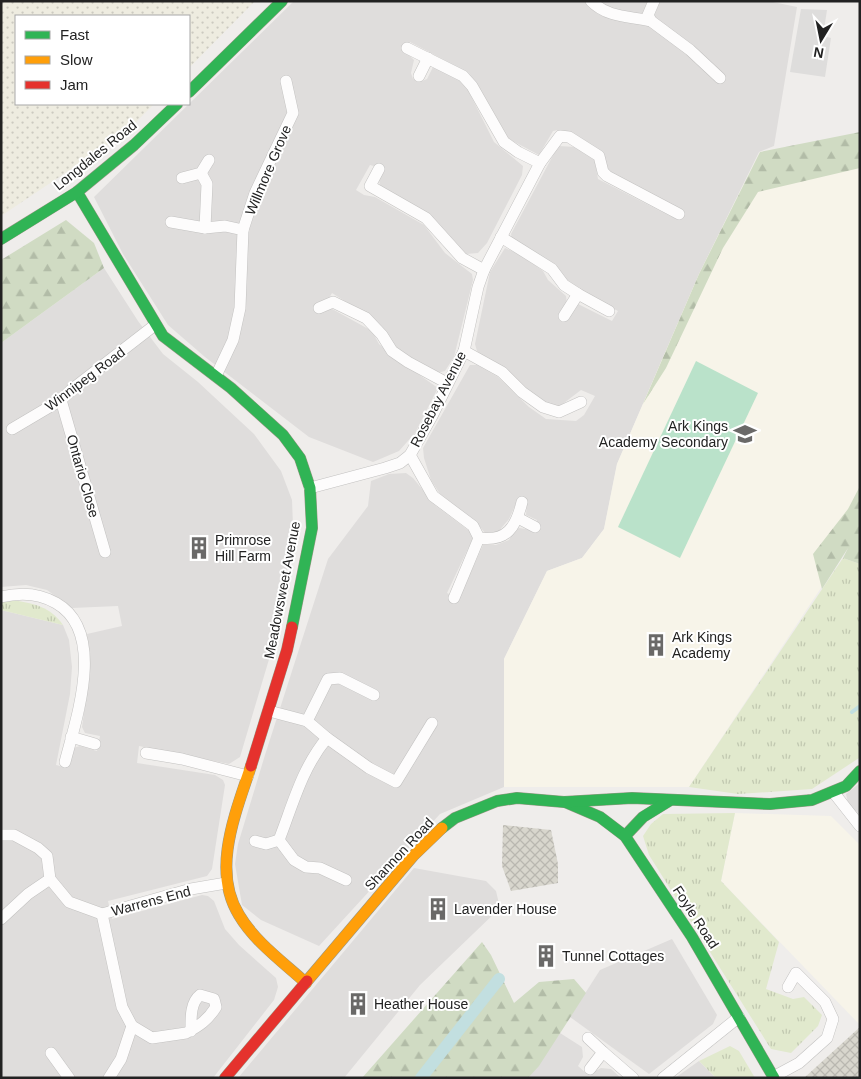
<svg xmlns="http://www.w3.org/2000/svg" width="861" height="1079" viewBox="0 0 861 1079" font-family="Helvetica,sans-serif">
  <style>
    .residential { fill: #dfdddc }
    .education { fill: #f7f4e9 }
    .religious { fill: #dedddc }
    .construction { fill: url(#construction-cross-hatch) }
    .farmland { fill: url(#farmland-dots) }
    .grass { fill: url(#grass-tufts) }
    .forest { fill: url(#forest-firs) }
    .pitch { fill: #bae2ca }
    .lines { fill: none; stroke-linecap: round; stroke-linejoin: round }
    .stream { stroke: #c2dfe0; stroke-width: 4 }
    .canal { stroke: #c2dfe0; stroke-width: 12 }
    .street-casing { stroke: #c3c2c1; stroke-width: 12 }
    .fast-casing { stroke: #999784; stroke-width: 12 }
    .slow-casing { stroke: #999784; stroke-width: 12 }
    .jam-casing { stroke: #999784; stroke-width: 12 }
    .street { stroke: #fdfcfc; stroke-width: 11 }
    .fast { stroke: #30b455; stroke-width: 11 }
    .slow { stroke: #ff9f0a; stroke-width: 11 }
    .jam { stroke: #e5322d; stroke-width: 11 }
    .labels { text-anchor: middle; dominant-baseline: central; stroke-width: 4; stroke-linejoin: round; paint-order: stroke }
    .street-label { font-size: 14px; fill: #222; stroke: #fff }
    .poi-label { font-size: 14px; fill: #222; stroke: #fff; text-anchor: start }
  </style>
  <defs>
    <pattern id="construction-cross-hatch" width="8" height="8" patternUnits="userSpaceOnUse" patternTransform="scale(1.25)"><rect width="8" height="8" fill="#d8d6cd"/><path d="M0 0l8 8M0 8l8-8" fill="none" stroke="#b9b7b0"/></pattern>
    <pattern id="farmland-dots" width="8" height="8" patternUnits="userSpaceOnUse" patternTransform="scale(1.25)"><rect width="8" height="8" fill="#eeece0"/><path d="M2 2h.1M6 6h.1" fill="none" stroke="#cccac0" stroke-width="1.8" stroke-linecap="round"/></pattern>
    <pattern id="grass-tufts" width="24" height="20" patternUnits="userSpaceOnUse" patternTransform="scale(1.25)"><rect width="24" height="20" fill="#e1e9cd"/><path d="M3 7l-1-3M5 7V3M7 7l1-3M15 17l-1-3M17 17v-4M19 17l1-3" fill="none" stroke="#c1c8b0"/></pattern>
    <pattern id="forest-firs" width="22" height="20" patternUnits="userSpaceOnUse" patternTransform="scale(1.25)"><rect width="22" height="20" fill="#d0dbc3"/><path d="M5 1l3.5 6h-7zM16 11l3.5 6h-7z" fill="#b2bca7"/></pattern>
  </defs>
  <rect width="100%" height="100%" fill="#efedeb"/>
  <g class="residential">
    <polygon points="294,1 768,1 797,7 774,146 759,152 699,274 617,464 604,529 582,558 547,571 504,659 504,787 440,814 319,946 261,920 242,905 235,864 238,844 265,755 328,559 368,506 371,481 389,474 406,473 413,478 436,506 472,533 473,538 447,593 459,599 483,545 496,545 509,540 514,530 519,528 533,530 537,520 526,515 527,500 518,499 509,519 498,532 485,533 477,523 440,494 431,480 424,458 423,448 470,365 477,365 498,377 529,407 546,419 576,421 584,415 595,396 581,390 560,406 550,406 484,357 477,351 475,344 490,272 505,248 523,256 543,271 548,280 566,296 567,304 576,303 612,321 618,311 569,285 512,239 511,234 558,146 576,147 594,157 598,179 672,217 678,208 607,172 604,155 558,130 553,131 539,155 509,139 497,125 469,73 410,42 406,52 414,60 411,73 413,79 422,81 427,79 433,67 455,76 468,90 494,142 523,166 522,175 487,243 478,253 466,254 380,186 379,179 385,169 370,165 356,190 364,195 375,197 424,225 445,253 472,274 473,280 454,357 445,371 437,373 401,353 373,319 332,293 325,305 372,331 379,344 398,360 438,388 415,433 399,451 373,462 309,437 205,357 168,325 123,254 94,197"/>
    <polygon points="104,268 138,321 163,354 198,382 254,434 281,471 292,500 293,526 278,629 240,757 229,764 139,746 137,763 215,775 223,780 225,785 212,869 207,876 108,901 112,919 202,895 208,896 214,901 225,929 239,945 276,978 278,987 274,1000 213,1078 1,1078 1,610 63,625 69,640 72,667 70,694 56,765 68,768 73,748 80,746 97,751 100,736 85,733 82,727 90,669 87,634 122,626 118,606 72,608 47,590 26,585 1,587 1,343"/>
    <polygon points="860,783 860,815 848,803 846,794"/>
    <polygon points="414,868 486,881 496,891 500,908 420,985 344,1078 238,1078"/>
    <polygon points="672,939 717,1015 713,1024 649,1074 570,1017 600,970"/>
    <polygon points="560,1033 582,1047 583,1057 578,1066 588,1075 601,1068 611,1069 621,1078 528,1078"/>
    <polygon points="699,1061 716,1078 675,1078"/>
  </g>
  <g class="education">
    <polygon points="860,135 860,529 689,787 504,787 504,659 547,571 582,558 604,529 617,464 699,274 760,152"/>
    <polygon points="735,813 831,816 860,845 860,1025 721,881"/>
  </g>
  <polygon class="religious" points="801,9 827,10 823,36 831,38 825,77 790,72"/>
  <g class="construction">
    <polygon points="503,825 551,830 558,864 558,883 511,891 502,866"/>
    <polygon points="860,1027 860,1078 804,1078"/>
  </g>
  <polygon class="farmland" points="1,1 255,1 189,68 189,16 16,16 16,104 154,104 125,133 1,216"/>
  <g class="grass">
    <polygon points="843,558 860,564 859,758 812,789 738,794 689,787"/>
    <path d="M12 600C33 603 51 607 63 625L1 610V602Z"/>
    <polygon points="735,813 721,881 779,942 766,989 793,999 804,997 822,1015 818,1026 791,1053 771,1049 649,855 643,836 651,824 663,814"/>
    <polygon points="730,1046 739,1051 755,1078 716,1078 699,1061"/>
  </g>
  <g class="forest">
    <polygon points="860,132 860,168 758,192 723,248 666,368 643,404 699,274 760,152"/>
    <polygon points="66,220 94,243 104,268 1,343 1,260"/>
    <polygon points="860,486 860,564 843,558 848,548 822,589 813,554 848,509"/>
    <polygon points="482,942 491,955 514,1003 539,982 574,979 586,993 539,1066 528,1078 362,1078"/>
  </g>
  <polygon class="pitch" points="696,361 758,393 680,558 618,527"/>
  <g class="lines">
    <polyline class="stream" points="852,712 860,706"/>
    <polyline class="canal" points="421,1078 499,979"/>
    <defs>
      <g id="street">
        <path d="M591 1C608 18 629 16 651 21"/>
        <polyline points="654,1 648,15 651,21 690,50 720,78"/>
        <polyline points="407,48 463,76 472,86 504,142 518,152 540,163"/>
        <polyline points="419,76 428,58"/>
        <polyline points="379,169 370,186 426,218 462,258 484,270"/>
        <polyline points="201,173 207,184 205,228"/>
        <polyline points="182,178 201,173 209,160"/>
        <polyline points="171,222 205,228 225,226 243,230 240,308 233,340 216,376"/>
        <polyline points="243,230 255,193 293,113 286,81"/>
        <polyline points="501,237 552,269 564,285 578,294 609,311"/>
        <polyline points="319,308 333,302 366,318 382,335 392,351 408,362 447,383"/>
        <polyline points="564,316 578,294"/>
        <polyline points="464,351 502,372 522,392 543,407 559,412 581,402"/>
        <polyline points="61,400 105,552"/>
        <polyline points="12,429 61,400 71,390 155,325"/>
        <polyline points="410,455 433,496 473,526 479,538 454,598"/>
        <polyline points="310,488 385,468 400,463 410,455 432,416 464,351 478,287 484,270 540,163 560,136 569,137 599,156 603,172 607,176 679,214"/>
        <polyline points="518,518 535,527"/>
        <path d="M479 538C507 542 516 527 522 502"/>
        <path d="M1 597C21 592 39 593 56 603 107 632 76 719 65 762"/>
        <polyline points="269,711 307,721 327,738 369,768 396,782 432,723"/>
        <polyline points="307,721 328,679 340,678 374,695"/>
        <polyline points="71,737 95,744"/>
        <path d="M327 738C302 768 293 804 279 840L294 860 306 867 320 868 346 880"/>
        <polyline points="146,753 182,759 248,776"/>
        <polyline points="834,793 860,826"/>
        <polyline points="1,835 14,835 38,848 47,856 50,879 69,902 102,914"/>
        <polyline points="255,841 266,844 279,840"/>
        <polyline points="1,919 28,894 50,879"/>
        <path d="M191 1031C191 1019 190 1003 200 995L214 999 216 1007C208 1020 199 1026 186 1033L152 1038 132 1026 122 1007 102 914 191 889 226 883"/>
        <polyline points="588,1038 603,1052"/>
        <polyline points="51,1053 69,1078"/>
        <polyline points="590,1069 603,1052 633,1078"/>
        <polyline points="773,1077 799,1063 827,1038 833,1019 825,1002 796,973 788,987"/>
        <polyline points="109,1078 121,1059 132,1026"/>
        <polyline points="663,1078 739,1017"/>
      </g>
      <g id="fast">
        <polyline points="189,92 282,1"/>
        <polyline points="77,192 163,336 231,388 283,435 300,458 310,488 312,528 292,627"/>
        <polyline points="1,239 77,192 134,145 177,104"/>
        <polyline points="565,802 600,817 625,836 692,937 774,1078"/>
        <polyline points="442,828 455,818 497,801 517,798 564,802 632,798 770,804 812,800 846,786 860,771"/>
        <polyline points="625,836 643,817 669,801"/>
      </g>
      <g id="slow">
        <path d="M251 766C236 812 211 870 239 915 255 942 283 962 306 983"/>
        <polyline points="307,981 413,856 442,828"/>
      </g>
      <g id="jam">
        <polyline points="251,766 287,650 292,627"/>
        <polyline points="225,1078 307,981"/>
      </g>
    </defs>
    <use href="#street" class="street-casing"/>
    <use href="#fast" class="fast-casing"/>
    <use href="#slow" class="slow-casing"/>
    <use href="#jam" class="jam-casing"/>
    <use href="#street" class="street"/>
    <use href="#fast" class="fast"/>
    <use href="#slow" class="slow"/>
    <use href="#jam" class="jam"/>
  </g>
  <defs>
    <symbol id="school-bare" viewBox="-9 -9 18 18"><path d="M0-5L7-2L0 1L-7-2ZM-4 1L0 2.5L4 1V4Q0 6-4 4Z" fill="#6a6968" stroke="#fff" stroke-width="2.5" paint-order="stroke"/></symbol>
    <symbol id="building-bare" viewBox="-9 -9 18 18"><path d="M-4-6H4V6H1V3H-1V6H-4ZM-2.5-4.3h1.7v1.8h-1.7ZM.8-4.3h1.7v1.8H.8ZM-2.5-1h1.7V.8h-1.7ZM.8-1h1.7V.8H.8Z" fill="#6a6968" stroke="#fff" stroke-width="2.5" paint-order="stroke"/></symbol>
  </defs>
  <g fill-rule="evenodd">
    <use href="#school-bare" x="729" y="418" width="32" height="32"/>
    <use href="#building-bare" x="183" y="532" width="32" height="32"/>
    <use href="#building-bare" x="640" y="629" width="32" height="32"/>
    <use href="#building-bare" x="422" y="893" width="32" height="32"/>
    <use href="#building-bare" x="530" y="940" width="32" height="32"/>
    <use href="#building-bare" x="342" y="988" width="32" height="32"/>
  </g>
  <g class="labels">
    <g class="street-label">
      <text transform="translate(95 155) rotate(-39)">Longdales Road</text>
      <text transform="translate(268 170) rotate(-67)">Willmore Grove</text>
      <text transform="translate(85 379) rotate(-37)">Winnipeg Road</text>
      <text transform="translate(438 399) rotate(-63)">Rosebay Avenue</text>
      <text transform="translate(83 476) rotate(74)">Ontario Close</text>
      <text transform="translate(282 590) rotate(-79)">Meadowsweet Avenue</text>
      <text transform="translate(399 854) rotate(-47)">Shannon Road</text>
      <text transform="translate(151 901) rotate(-15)">Warrens End</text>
      <text transform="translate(696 917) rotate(57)">Foyle Road</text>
    </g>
    <g class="poi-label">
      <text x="728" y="426" text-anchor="end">Ark Kings<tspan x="728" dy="16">Academy Secondary</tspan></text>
      <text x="215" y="540">Primrose<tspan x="215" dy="16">Hill Farm</tspan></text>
      <text x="672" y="637">Ark Kings<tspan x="672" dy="16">Academy</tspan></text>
      <text x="454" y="909">Lavender House</text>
      <text x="562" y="956">Tunnel Cottages</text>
      <text x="374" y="1004">Heather House</text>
    </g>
  </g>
  <rect width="861" height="1079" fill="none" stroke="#222222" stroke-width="5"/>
  <rect x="15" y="15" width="175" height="90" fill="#ffffff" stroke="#a7a7a7"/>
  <rect x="25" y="31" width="25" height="8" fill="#30b455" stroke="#a7a7a7"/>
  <text x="60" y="40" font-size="15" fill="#222222">Fast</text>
  <rect x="25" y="56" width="25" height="8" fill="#ff9f0a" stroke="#a7a7a7"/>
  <text x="60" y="65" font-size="15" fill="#222222">Slow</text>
  <rect x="25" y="81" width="25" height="8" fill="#e5322d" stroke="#a7a7a7"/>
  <text x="60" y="90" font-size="15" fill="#222222">Jam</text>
  <g transform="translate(821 40) rotate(190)" stroke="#ffffff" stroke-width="4" paint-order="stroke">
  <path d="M0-4L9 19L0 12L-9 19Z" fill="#222222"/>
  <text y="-8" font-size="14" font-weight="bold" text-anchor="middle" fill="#222222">N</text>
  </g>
</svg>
